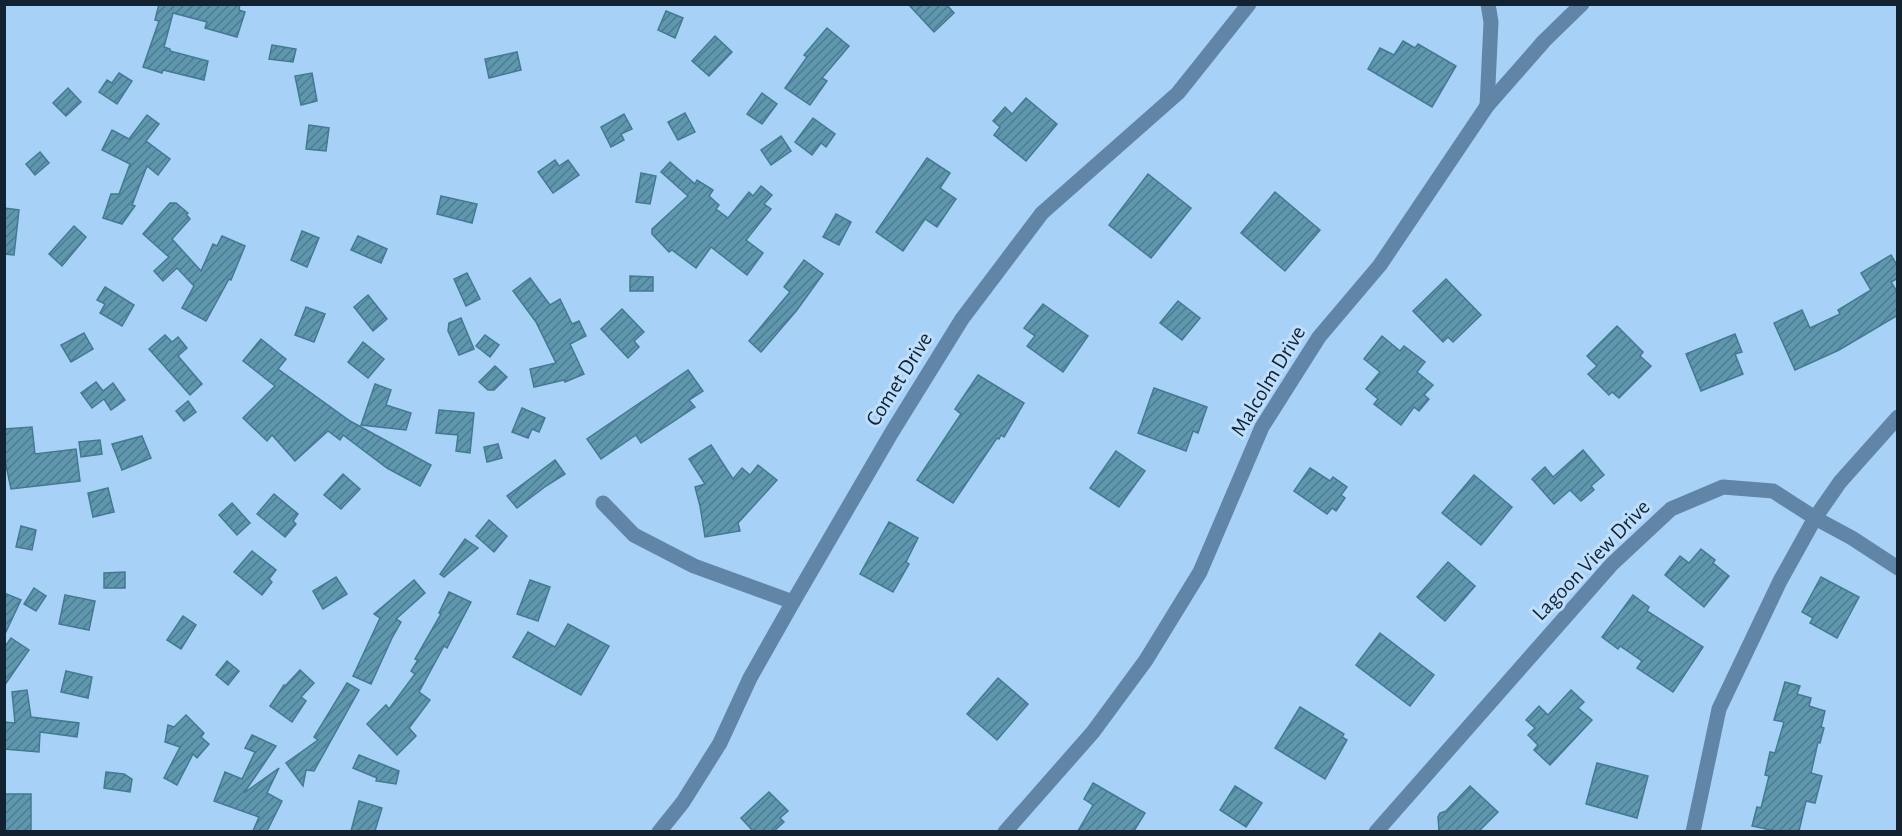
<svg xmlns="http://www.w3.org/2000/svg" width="1902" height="836" viewBox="0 0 1902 836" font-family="'Alegreya Sans',sans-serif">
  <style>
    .building { fill: url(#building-hatch); stroke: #427a91; stroke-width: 1.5 }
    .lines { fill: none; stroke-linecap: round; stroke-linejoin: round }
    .minor { stroke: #6185a7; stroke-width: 15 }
    .labels { text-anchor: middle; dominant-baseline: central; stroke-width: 6; stroke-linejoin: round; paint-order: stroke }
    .street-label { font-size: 22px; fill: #122230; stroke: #bddefc }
  </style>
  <defs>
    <pattern id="building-hatch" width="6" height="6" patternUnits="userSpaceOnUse" patternTransform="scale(1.5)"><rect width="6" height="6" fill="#5f97af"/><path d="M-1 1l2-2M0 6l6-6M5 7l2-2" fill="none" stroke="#4d7b8f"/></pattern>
  </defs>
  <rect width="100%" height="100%" fill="#a8d1f7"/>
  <g class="building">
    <polygon points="159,4 240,4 239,10 245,12 237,37 205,28 207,22 173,13 164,47 170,49 170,51 208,61 204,80 163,70 162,73 143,67 159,21 155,20"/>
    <polygon points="908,4 946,4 954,13 934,32"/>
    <polygon points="666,11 683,18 675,38 658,30"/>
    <polygon points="827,28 849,46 822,78 827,81 810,105 785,88 807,57 804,55"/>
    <polygon points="715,36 732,52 709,76 692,61"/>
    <polygon points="1403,41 1415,48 1418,44 1456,66 1432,107 1368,69 1380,48 1394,55"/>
    <polygon points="272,45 296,49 293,62 269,59"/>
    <polygon points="517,52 521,70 489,78 485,59"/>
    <polygon points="119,73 132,81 117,104 99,92 107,80 112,83"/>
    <polygon points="312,73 317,101 301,105 295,76"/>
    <polygon points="68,88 81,102 66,116 53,103"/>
    <polygon points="762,93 777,104 762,124 747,114"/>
    <polygon points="1026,98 1057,124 1026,161 994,135 1000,127 993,121 1005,107 1012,114"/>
    <polygon points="685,113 695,132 678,140 668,122"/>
    <polygon points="624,114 632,129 621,134 624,140 611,147 601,127"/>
    <polygon points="147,115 159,124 146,141 170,159 158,175 147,166 132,205 135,206 122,224 103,218 111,194 119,194 130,164 102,150 112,130 129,139"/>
    <polygon points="813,118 835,134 826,147 821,143 812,155 795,142"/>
    <polygon points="309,125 329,128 326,151 306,149"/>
    <polygon points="781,136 791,151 771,165 761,150"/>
    <polygon points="40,152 49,163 35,175 26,164"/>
    <polygon points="927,158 950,173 940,188 956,199 937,227 925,219 903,251 876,232"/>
    <polygon points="555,160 559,166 568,160 579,175 553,193 538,172"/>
    <polygon points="670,162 695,184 697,180 713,190 709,196 719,205 716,209 728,218 749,192 753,196 761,186 772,195 764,204 771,209 746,240 763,253 747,275 711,247 696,268 672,250 669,252 652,234 652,229 688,196 661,172"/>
    <polygon points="641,173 656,176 650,204 636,202"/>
    <polygon points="1148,174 1191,208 1151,258 1109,225"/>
    <polygon points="1275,192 1320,230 1285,271 1241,233"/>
    <polygon points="441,196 477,204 472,223 437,214"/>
    <polygon points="170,203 176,203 188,213 186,214 190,219 172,239 201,271 213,244 217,246 222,236 245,246 231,280 229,279 206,321 182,308 194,286 177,268 163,281 154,271 169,257 143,234"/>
    <polygon points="4,208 19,210 14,255 4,254"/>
    <polygon points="836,214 851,222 839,245 823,237"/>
    <polygon points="74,226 86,237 62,266 49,254"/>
    <polygon points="302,231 319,238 307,267 291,260"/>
    <polygon points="358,236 387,249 381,263 351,250"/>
    <polygon points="1891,255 1898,267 1898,278 1891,282 1898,293 1898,315 1839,350 1795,370 1774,323 1802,310 1810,328 1840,314 1838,310 1871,290 1861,273"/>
    <polygon points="804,260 823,274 797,310 761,352 749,341 790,292 784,287"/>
    <polygon points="467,273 480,299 466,306 454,279"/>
    <polygon points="630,276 653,277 653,291 630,291"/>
    <polygon points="530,278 550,305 560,299 572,324 579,321 586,336 570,344 584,374 565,382 564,380 534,387 530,369 556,363 536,322 513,291"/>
    <polygon points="1446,279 1481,315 1453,342 1448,337 1443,342 1413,311"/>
    <polygon points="105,287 134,305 122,326 100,313 105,304 97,300"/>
    <polygon points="368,295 387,319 373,331 354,307"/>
    <polygon points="1178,301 1200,318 1182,340 1160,323"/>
    <polygon points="1043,304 1088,336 1063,372 1027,346 1035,336 1024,328"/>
    <polygon points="306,307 325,314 314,342 295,335"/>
    <polygon points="622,309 644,332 634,341 639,347 628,358 601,329"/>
    <polygon points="461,318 474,349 459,355 448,331 449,323"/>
    <polygon points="1617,326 1643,352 1640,356 1651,366 1619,398 1612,392 1609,395 1588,374 1597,366 1587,356"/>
    <polygon points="84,333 93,349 71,362 61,345"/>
    <polygon points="1735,334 1742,352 1735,354 1743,374 1701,391 1686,354"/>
    <polygon points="165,335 172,342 178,337 187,348 178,356 202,384 190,395 149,349"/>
    <polygon points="485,335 499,345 490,357 476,346"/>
    <polygon points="1382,336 1400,351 1404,346 1425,362 1417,372 1433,385 1424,395 1429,399 1419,411 1414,407 1401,425 1374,404 1378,399 1366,389 1380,372 1364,359"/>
    <polygon points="261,339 286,359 278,369 350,421 431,465 420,486 387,468 343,435 340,440 328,431 295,461 272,435 267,441 243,418 275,386 243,361"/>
    <polygon points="363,342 384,359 368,378 348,362"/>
    <polygon points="495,366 507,377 494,390 488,390 479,382"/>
    <polygon points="688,370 703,391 689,400 695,407 641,443 636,435 601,459 587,439"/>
    <polygon points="978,375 1024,403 1004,437 1001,435 999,439 997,438 953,503 917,480 961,414 955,409"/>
    <polygon points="96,382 103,391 113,383 125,400 111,410 104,399 92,408 81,393"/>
    <polygon points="375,384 391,390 386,405 411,413 406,430 361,425"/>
    <polygon points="1154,388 1207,407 1198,433 1193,431 1186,451 1138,433"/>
    <polygon points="188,401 196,412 184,421 176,411"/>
    <polygon points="522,408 545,418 539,432 532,429 528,438 512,432"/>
    <polygon points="439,410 474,413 470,453 456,451 458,435 436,433"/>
    <polygon points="32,427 35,454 76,449 80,481 11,489 4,456 4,429"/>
    <polygon points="142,436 151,458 122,470 112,444"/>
    <polygon points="100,440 102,454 81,457 79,442"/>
    <polygon points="498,444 502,458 487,462 484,447"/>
    <polygon points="711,445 733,479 742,468 750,475 758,465 777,480 738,523 740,531 705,537 700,506 695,487 705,484 689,459"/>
    <polygon points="1583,450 1604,475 1591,486 1594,490 1581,501 1570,490 1554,504 1532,479 1545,467 1553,477"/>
    <polygon points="1116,451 1145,471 1119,507 1090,488"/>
    <polygon points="555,460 565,474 546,486 517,508 507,496"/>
    <polygon points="1310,468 1330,481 1333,477 1347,487 1341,495 1345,498 1336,511 1332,508 1327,514 1294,491"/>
    <polygon points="343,474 360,489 341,509 324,495"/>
    <polygon points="1474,475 1512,507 1481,545 1442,513"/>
    <polygon points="108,488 114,512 93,517 88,493"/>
    <polygon points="274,494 298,514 293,521 296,524 285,537 257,514"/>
    <polygon points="232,503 250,523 237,535 219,515"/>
    <polygon points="489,520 507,536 494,552 476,536"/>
    <polygon points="889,522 918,538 906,562 909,564 893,592 860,574"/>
    <polygon points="21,526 36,530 32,550 16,547"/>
    <polygon points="465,539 478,548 444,577 440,574"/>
    <polygon points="1701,549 1715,560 1713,563 1729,576 1704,607 1665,575 1680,556 1689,563"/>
    <polygon points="252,551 276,570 269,579 272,582 262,595 234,572"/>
    <polygon points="1448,562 1475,586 1445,621 1417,597"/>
    <polygon points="125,572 125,588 104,588 104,573"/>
    <polygon points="336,577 347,594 323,609 313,591"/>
    <polygon points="1821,577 1859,597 1837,638 1810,623 1813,618 1802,612"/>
    <polygon points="414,580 425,593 396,619 401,622 392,638 371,684 353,676 380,618 374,614"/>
    <polygon points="530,580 550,587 538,621 517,614"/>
    <polygon points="34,588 46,596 36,611 24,604"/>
    <polygon points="449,592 471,602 447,648 444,646 419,692 430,700 409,728 416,736 397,755 367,724 386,705 389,709 415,674 411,671 418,660 415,659 441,614 439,613"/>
    <polygon points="4,593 21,600 4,636"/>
    <polygon points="65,595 95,601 89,630 59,624"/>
    <polygon points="1633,595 1649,607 1647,611 1703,647 1673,692 1637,668 1642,661 1620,646 1618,649 1602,637"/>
    <polygon points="183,616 196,625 181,649 167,640"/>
    <polygon points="568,624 609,646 581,695 513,657 528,632 555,647"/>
    <polygon points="1380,633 1434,675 1410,706 1356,665"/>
    <polygon points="11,638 29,650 4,686 4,648"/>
    <polygon points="227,661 239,671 228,685 216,675"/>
    <polygon points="300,670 314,683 301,697 306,701 292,722 270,706 284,685 285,686"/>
    <polygon points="66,671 92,677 88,698 61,692"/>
    <polygon points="998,678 1028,704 997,740 967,714"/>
    <polygon points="1785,682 1800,686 1797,694 1811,698 1809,706 1825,711 1821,727 1824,728 1820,743 1818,742 1811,773 1822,776 1815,803 1806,801 1799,831 1775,831 1752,826 1757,807 1761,808 1769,776 1765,775 1770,752 1775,753 1784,722 1774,720"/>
    <polygon points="347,683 359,690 314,771 306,770 303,786 286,763 318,740 314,737"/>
    <polygon points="27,690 31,717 79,723 77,737 40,732 39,752 4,749 4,722 15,723 12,692"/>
    <polygon points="1571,690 1584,702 1578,708 1592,720 1550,765 1534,750 1538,745 1528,735 1535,728 1526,720 1539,706 1548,715"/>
    <polygon points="1300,707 1344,734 1342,737 1347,740 1325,779 1275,748"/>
    <polygon points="186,715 204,733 201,737 209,744 197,758 193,754 177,785 164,778 180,747 165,742 168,725 174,727"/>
    <polygon points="252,735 276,746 244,793 279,768 267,793 282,801 267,831 253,831 259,817 214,801 225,772 242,779 255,752 245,748"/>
    <polygon points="359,755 399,771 396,784 376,781 377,778 353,768"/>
    <polygon points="1597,763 1648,776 1637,818 1586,804"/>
    <polygon points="106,772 124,774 132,779 130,792 104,788"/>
    <polygon points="1093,783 1145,813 1134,831 1078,831 1093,805 1084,799"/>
    <polygon points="1235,786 1262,803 1246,827 1220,810"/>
    <polygon points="1470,786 1498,812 1479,831 1439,831 1438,817 1440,813 1446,811"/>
    <polygon points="769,792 788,811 780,818 784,822 774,831 753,831 741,818"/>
    <rect x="4" y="794" width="27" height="37"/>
    <polygon points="359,801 382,808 375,831 351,831"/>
  </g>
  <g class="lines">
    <g class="minor">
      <polyline points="1487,106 1491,22 1488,4"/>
      <polyline points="603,503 634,535 694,566 793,602"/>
      <polyline points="659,832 683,802 720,743 750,678 793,602 892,432 962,319 1042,213 1178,93 1249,4"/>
      <polyline points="1005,832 1093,732 1146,660 1200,572 1262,427 1319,337 1380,265 1487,106 1544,41 1582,4"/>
      <polyline points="1376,832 1612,564 1671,509 1723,487 1773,491 1815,518 1852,538 1898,568"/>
      <polyline points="1693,832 1719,709 1780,581 1815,518 1840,482 1898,417"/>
    </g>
  </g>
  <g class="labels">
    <g class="street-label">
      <text transform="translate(899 379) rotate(-58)">Comet Drive</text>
      <text transform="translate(1268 381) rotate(-59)">Malcolm Drive</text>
      <text transform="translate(1591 560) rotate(-46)">Lagoon View Drive</text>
    </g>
  </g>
  <rect width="1902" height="836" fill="none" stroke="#122230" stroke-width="12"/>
</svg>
